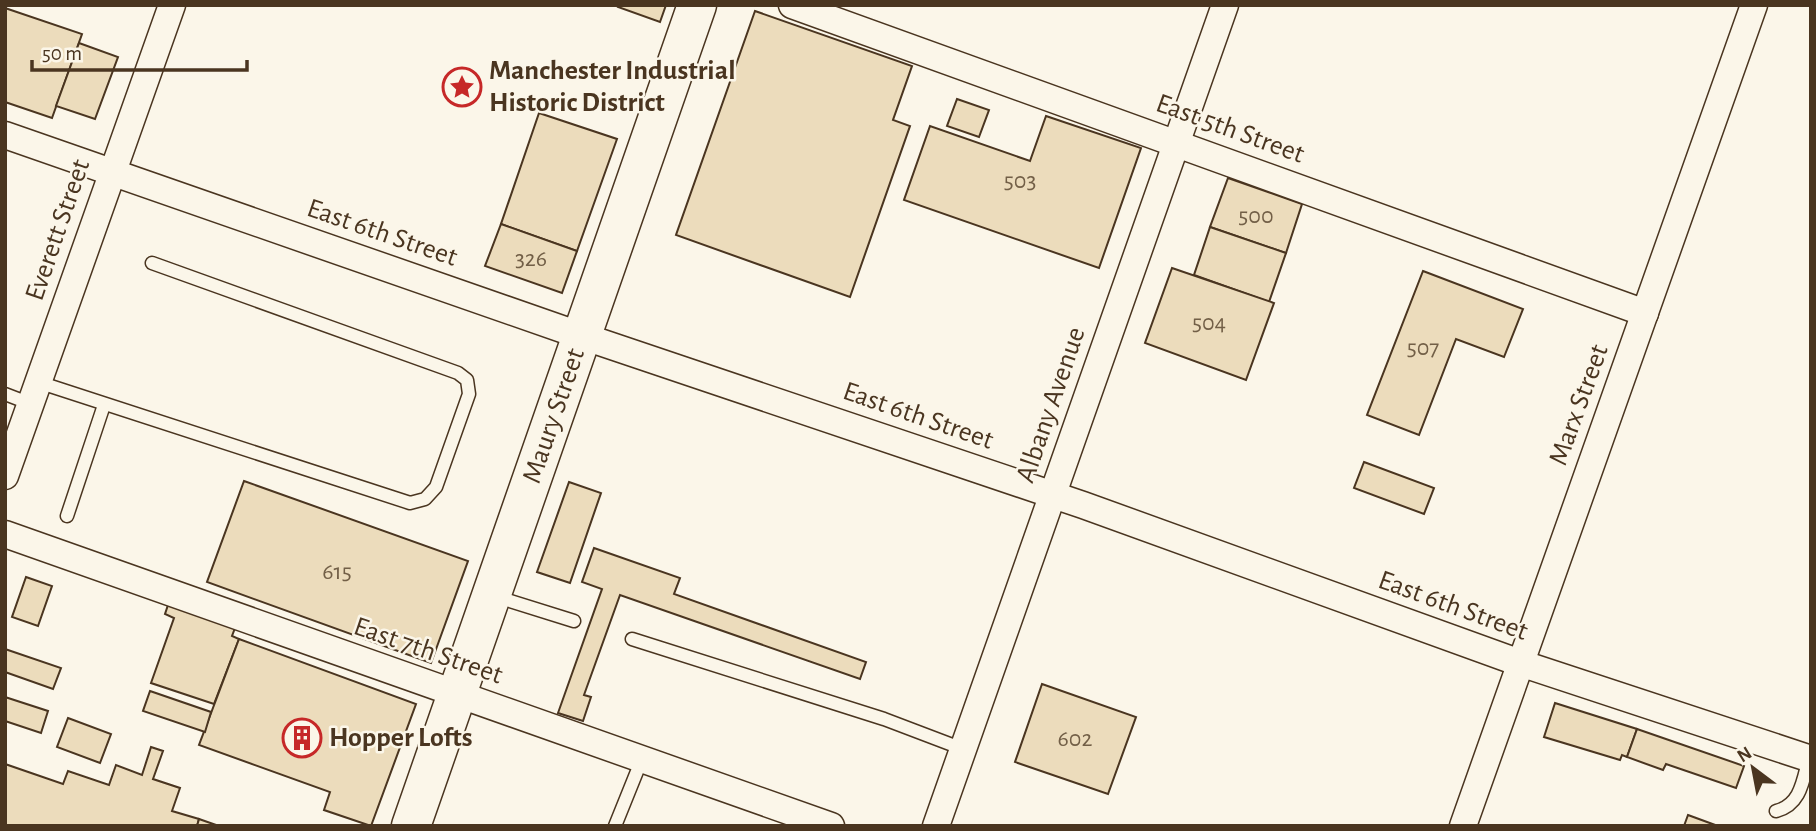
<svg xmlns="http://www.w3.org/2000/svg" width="1816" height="831" viewBox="0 0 1816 831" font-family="'Alegreya Sans',sans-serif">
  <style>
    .building { fill: #ecdcbc; stroke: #4a3520; stroke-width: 2 }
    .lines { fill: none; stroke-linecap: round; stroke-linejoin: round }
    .lane-casing { stroke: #4a3520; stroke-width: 15 }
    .street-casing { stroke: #4a3520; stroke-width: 29 }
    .primary-casing { stroke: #4a3520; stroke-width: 41 }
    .lane { stroke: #fbf6e9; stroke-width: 12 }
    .street { stroke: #fbf6e9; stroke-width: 26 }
    .primary { stroke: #fbf6e9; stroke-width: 38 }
    .labels { text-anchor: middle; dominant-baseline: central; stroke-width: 5; stroke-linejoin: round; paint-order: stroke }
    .number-label { font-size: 24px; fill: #725f47 }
    .poi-label { font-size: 28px; font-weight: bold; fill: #4a3520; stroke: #fbf6e9; text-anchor: start }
    .street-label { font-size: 28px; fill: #4a3520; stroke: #fbf6e9 }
  </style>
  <rect width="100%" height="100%" fill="#fbf6e9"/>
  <g class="building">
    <polygon points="619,5 666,5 660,22 618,7"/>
    <polygon points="5,8 82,34 52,118 5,102"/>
    <polygon points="755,11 912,66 893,120 910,126 850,297 676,235"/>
    <polygon points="79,43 118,57 95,119 56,106"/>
    <polygon points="957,99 989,110 979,137 947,126"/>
    <polygon points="539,113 617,139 577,251 501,224"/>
    <polygon points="1046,116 1141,148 1099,268 904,200 930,126 1030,161"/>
    <polygon points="1228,178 1302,204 1286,253 1210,227"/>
    <polygon points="501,224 577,251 562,293 485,266"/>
    <polygon points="1210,227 1286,253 1269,302 1194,275"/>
    <polygon points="1172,268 1274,303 1246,380 1145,343"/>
    <polygon points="1423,271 1523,309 1504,357 1456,339 1419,435 1367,415"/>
    <polygon points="1364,462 1434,488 1424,514 1354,488"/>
    <polygon points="244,481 468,561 431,663 207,582"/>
    <polygon points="569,482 601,493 570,583 537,572"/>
    <polygon points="594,548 680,578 674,594 866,662 860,679 620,595 584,695 591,697 583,721 558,713 602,589 582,582"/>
    <polygon points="26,577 52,586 38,626 12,617"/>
    <polygon points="168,605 235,628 232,636 239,639 214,704 151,683 174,618 165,614"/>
    <polygon points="239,639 416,704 371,826 324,810 330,792 199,745"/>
    <polygon points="5,649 61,668 53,689 5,672"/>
    <polygon points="1042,684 1136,717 1108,794 1015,762"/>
    <polygon points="150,691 211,712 205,732 143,711"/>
    <polygon points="5,697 48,711 41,733 5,721"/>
    <polygon points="1555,703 1637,729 1627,757 1622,755 1620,760 1544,737"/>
    <polygon points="68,718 111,734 100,763 57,747"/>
    <polygon points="1637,729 1744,766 1736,788 1666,764 1663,770 1627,757"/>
    <polygon points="151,747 163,751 153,779 180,788 172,811 199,819 197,826 5,826 5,764 63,784 68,771 109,785 116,765 142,775"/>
    <polygon points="1688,815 1718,826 1684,826"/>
    <polygon points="199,819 219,826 197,826"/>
  </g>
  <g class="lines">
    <defs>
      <g id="lane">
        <polyline points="38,382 410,503 425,499 436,487 469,394 467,380 458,373 152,263"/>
        <polyline points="5,394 31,404"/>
        <polyline points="67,516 104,405"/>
        <polyline points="494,596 574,621"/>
        <polyline points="632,639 884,719 963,749"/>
        <path d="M1776 811C1801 805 1803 780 1809 758"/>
        <polyline points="615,826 642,759"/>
      </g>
      <g id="street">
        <polyline points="792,5 1645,313"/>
        <polyline points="5,135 582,336 1083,505 1520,663 1811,759"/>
        <polyline points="5,476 172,5"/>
        <polyline points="5,534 831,826"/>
        <polyline points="936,826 1225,5"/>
        <polyline points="1463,826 1754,5"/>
      </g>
      <polyline id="primary" points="411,826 697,5"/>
    </defs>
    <use href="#lane" class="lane-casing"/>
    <use href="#street" class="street-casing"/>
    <use href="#primary" class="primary-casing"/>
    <use href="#lane" class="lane"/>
    <use href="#street" class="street"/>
    <use href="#primary" class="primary"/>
  </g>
  <defs>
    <symbol id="sight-ring" viewBox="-11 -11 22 22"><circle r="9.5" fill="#fbf6e9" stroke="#c62828" stroke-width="1.5"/><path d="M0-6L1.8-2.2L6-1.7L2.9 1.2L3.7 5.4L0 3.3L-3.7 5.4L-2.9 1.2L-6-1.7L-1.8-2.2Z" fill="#c62828"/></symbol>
    <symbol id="building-ring" viewBox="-11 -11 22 22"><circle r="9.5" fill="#fbf6e9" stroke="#c62828" stroke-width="1.5"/><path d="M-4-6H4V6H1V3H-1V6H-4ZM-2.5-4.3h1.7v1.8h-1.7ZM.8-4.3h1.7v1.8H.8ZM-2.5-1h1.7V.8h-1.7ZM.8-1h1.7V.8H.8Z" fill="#c62828"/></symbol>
  </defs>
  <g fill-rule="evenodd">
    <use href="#sight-ring" x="440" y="65" width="44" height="44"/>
    <use href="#building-ring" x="280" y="716" width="44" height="44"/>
  </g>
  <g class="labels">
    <g class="number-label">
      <text x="1020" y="181">503</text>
      <text x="1256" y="216">500</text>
      <text x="531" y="259">326</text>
      <text x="1209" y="323">504</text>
      <text x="1423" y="348">507</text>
      <text x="337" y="572">615</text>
      <text x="1075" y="739">602</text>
    </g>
    <g class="poi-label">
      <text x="489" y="71">Manchester Industrial<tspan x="489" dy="32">Historic District</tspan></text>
      <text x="329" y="738">Hopper Lofts</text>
    </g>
    <g class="street-label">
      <text transform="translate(1230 129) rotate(20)">East 5th Street</text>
      <text transform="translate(58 230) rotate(-71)">Everett Street</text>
      <text transform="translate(382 233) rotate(19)">East 6th Street</text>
      <text transform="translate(1051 405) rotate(-71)">Albany Avenue</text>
      <text transform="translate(1579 405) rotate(-70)">Marx Street</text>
      <text transform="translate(554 416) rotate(-71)">Maury Street</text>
      <text transform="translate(918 416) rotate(19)">East 6th Street</text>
      <text transform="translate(1453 606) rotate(20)">East 6th Street</text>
      <text transform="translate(428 651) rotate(19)">East 7th Street</text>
    </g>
  </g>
  <rect width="1816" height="831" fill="none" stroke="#4a3520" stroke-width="14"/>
  <g transform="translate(1753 768) rotate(328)" stroke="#fbf6e9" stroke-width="5" paint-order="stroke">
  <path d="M0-5L12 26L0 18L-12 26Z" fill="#4a3520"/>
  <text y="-10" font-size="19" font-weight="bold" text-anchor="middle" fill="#4a3520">N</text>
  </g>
  <path d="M32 60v10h215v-10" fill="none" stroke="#4a3520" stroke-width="3.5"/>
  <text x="42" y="60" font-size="21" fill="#4a3520" stroke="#fbf6e9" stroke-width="5" paint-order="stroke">50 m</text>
</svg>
